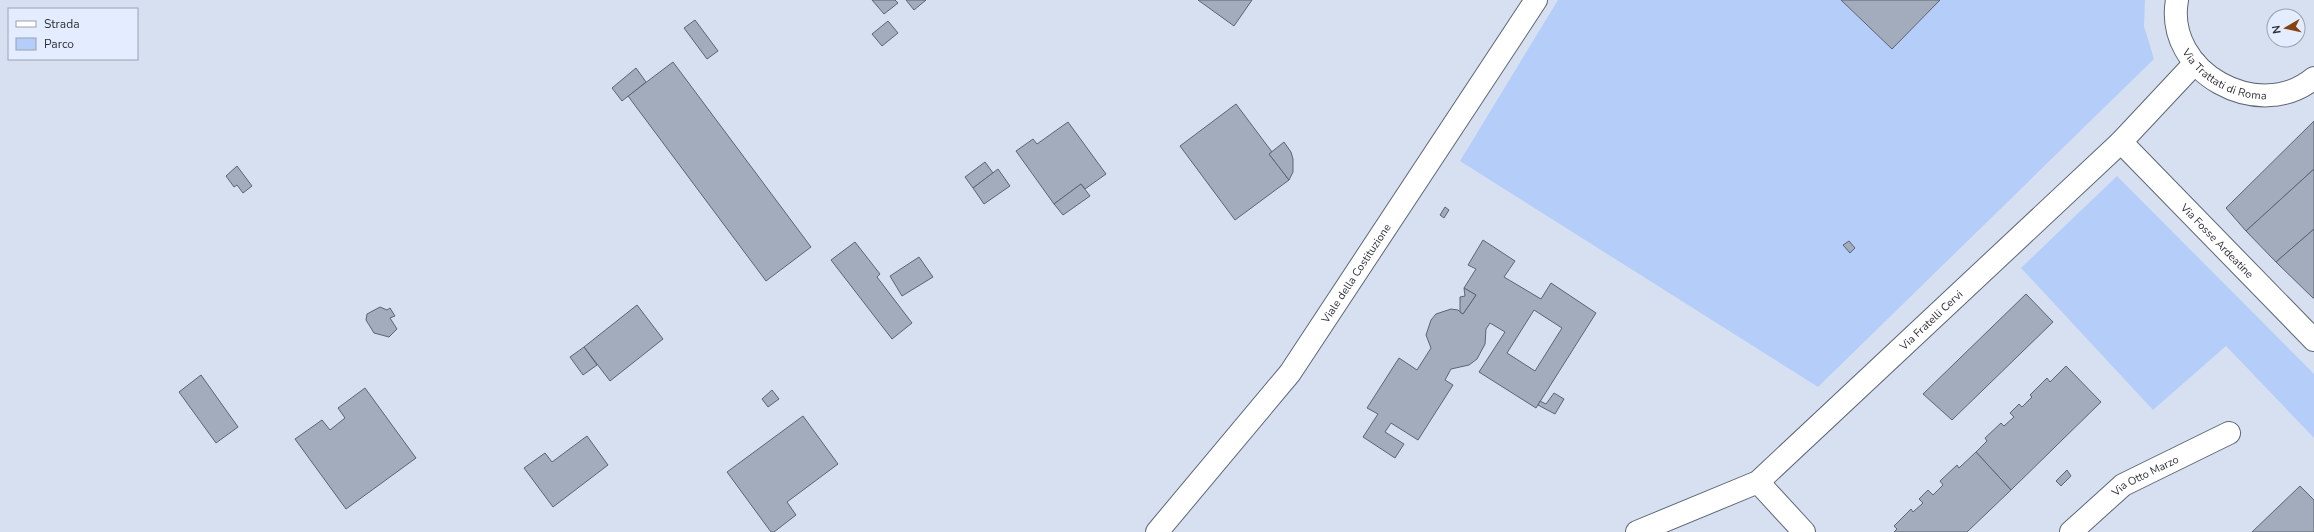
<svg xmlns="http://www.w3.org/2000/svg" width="2314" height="532" viewBox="0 0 2314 532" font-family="'Nunito Sans',sans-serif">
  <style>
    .green { fill: #b5cef9 }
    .building { fill: #a2acbc; stroke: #5b6473; fill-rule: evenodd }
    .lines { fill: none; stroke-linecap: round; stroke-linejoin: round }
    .street-casing { stroke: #5e6776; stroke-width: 24 }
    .street { stroke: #fff; stroke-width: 22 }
    .labels { text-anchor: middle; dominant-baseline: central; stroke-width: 4; stroke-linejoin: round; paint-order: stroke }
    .street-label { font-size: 11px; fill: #2d3137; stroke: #e3edff }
  </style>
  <rect width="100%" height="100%" fill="#d6e0f1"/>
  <g class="green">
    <polygon points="1558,0 2145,0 2144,26 2154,59 1818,387 1460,161"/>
    <polygon points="2117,176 2314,374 2314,438 2226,346 2153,410 2021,268"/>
  </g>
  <g class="building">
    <polygon points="872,0 895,0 898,3 884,14"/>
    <polygon points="906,0 926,0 914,10"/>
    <polygon points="1198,0 1252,0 1234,26"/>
    <polygon points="1841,0 1940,0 1892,49"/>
    <polygon points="695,20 718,51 707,59 684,28"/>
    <polygon points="888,21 898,33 882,46 872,34"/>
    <polygon points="673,62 811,247 766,281 628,96"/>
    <polygon points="636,68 646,82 622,101 612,88"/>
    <polygon points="1236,104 1272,152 1269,154 1289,180 1235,220 1180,146"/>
    <polygon points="2314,121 2314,169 2246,231 2226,208"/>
    <polygon points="1068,122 1106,174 1085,189 1081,184 1054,204 1016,151 1033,139 1037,144"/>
    <polygon points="1284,142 1291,152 1293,159 1293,172 1289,180 1269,154"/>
    <polygon points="985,162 993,173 973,188 965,177"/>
    <polygon points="237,166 252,186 243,193 237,185 234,187 226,176"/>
    <polygon points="998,169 1010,186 984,204 973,188"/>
    <polygon points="2314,169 2314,229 2276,262 2246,231"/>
    <polygon points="1081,184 1090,196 1063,215 1054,204"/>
    <polygon points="1445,207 1449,210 1444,218 1440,215"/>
    <polygon points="2314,229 2314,298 2313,298 2276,262"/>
    <path d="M1483 240 1515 261 1504 277 1541 299 1551 283 1596 313 1536 408 1479 372 1505 332 1490 323 1486 329 1485 344 1477 359 1469 365 1451 369 1445 380 1453 385 1418 440 1391 423 1385 432 1404 444 1395 458 1363 437 1378 414 1367 408 1399 358 1417 370 1431 348 1426 335 1431 320 1436 314 1451 309 1458 310 1463 314 1476 295 1464 288 1476 269 1468 265ZM1534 310 1562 328 1535 371 1507 353Z"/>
    <polygon points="1849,241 1855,248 1850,253 1843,245"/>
    <polygon points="855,242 880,274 877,277 912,323 892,339 831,260"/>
    <polygon points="919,257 933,277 902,296 890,276"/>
    <polygon points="1464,288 1476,295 1463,314 1460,312 1460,297 1465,296"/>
    <polygon points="2026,294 2053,322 1952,420 1923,394"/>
    <polygon points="637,305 663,339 610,381 584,347"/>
    <polygon points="380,307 387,310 390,308 395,316 390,318 397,329 389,337 374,333 366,320 367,314"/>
    <polygon points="584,347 597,365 583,375 570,357"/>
    <polygon points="2066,366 2101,402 2011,490 1976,452 1987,441 1985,438 2001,423 2004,426 2014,417 2010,413 2019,404 2022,407 2032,397 2030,395 2047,378 2050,382"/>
    <polygon points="201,375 238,427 216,443 179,392"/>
    <polygon points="365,388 416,458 346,509 295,439 322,420 330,430 345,418 338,408"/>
    <polygon points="772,390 779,399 768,407 762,399"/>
    <polygon points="1554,393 1564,399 1555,414 1538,405 1540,401 1546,404"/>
    <polygon points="803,416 838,464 787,502 796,515 774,532 771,532 727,472"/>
    <polygon points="587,436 608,465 553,507 524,468 545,453 552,462"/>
    <polygon points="1976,452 2011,490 1967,532 1894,532 1897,529 1894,526 1911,509 1913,512 1923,503 1919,499 1928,490 1933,495 1943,485 1940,481 1957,465 1959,468"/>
    <polygon points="2067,470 2071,476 2061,486 2056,481"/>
    <polygon points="2300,486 2314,500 2314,532 2252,532"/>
  </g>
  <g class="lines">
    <defs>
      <g id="street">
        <path id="s1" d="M2177 0C2164 72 2259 124 2314 78"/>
        <path id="s2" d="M2121 142 2314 340"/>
        <polyline points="1758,482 1804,532"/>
        <path id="s3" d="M1157 532 1290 373 1536 0"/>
        <path id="s4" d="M1637 532 1758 482 2121 142 2195 63"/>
        <path id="s5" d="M2071 532 2123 485 2229 433"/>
      </g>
    </defs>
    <use href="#street" class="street-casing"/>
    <use href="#street" class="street"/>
  </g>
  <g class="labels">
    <g class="street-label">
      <text stroke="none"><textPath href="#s1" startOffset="100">Via Trattati di Roma</textPath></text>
      <text stroke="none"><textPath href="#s2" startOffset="138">Via Fosse Ardeatine</textPath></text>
      <text stroke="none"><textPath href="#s3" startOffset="327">Viale della Costituzione</textPath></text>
      <text stroke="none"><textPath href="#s4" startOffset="368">Via Fratelli Cervi</textPath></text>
      <text stroke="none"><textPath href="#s5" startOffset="94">Via Otto Marzo</textPath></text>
    </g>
  </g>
  <rect x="8" y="8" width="130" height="52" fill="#e3edff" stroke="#9aa2af"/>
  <rect x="16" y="21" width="20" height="6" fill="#ffffff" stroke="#9aa2af"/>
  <text x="44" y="28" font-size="12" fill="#2d3137">Strada</text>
  <rect x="16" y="38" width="20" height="12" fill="#b5cef9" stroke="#9aa2af"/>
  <text x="44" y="48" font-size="12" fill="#2d3137">Parco</text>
  <g transform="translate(2286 28) rotate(261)"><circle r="19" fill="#e3edff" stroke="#9aa2af"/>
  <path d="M0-3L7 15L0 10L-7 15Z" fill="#864312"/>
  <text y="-6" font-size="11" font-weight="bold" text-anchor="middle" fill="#2d3137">N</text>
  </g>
</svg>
